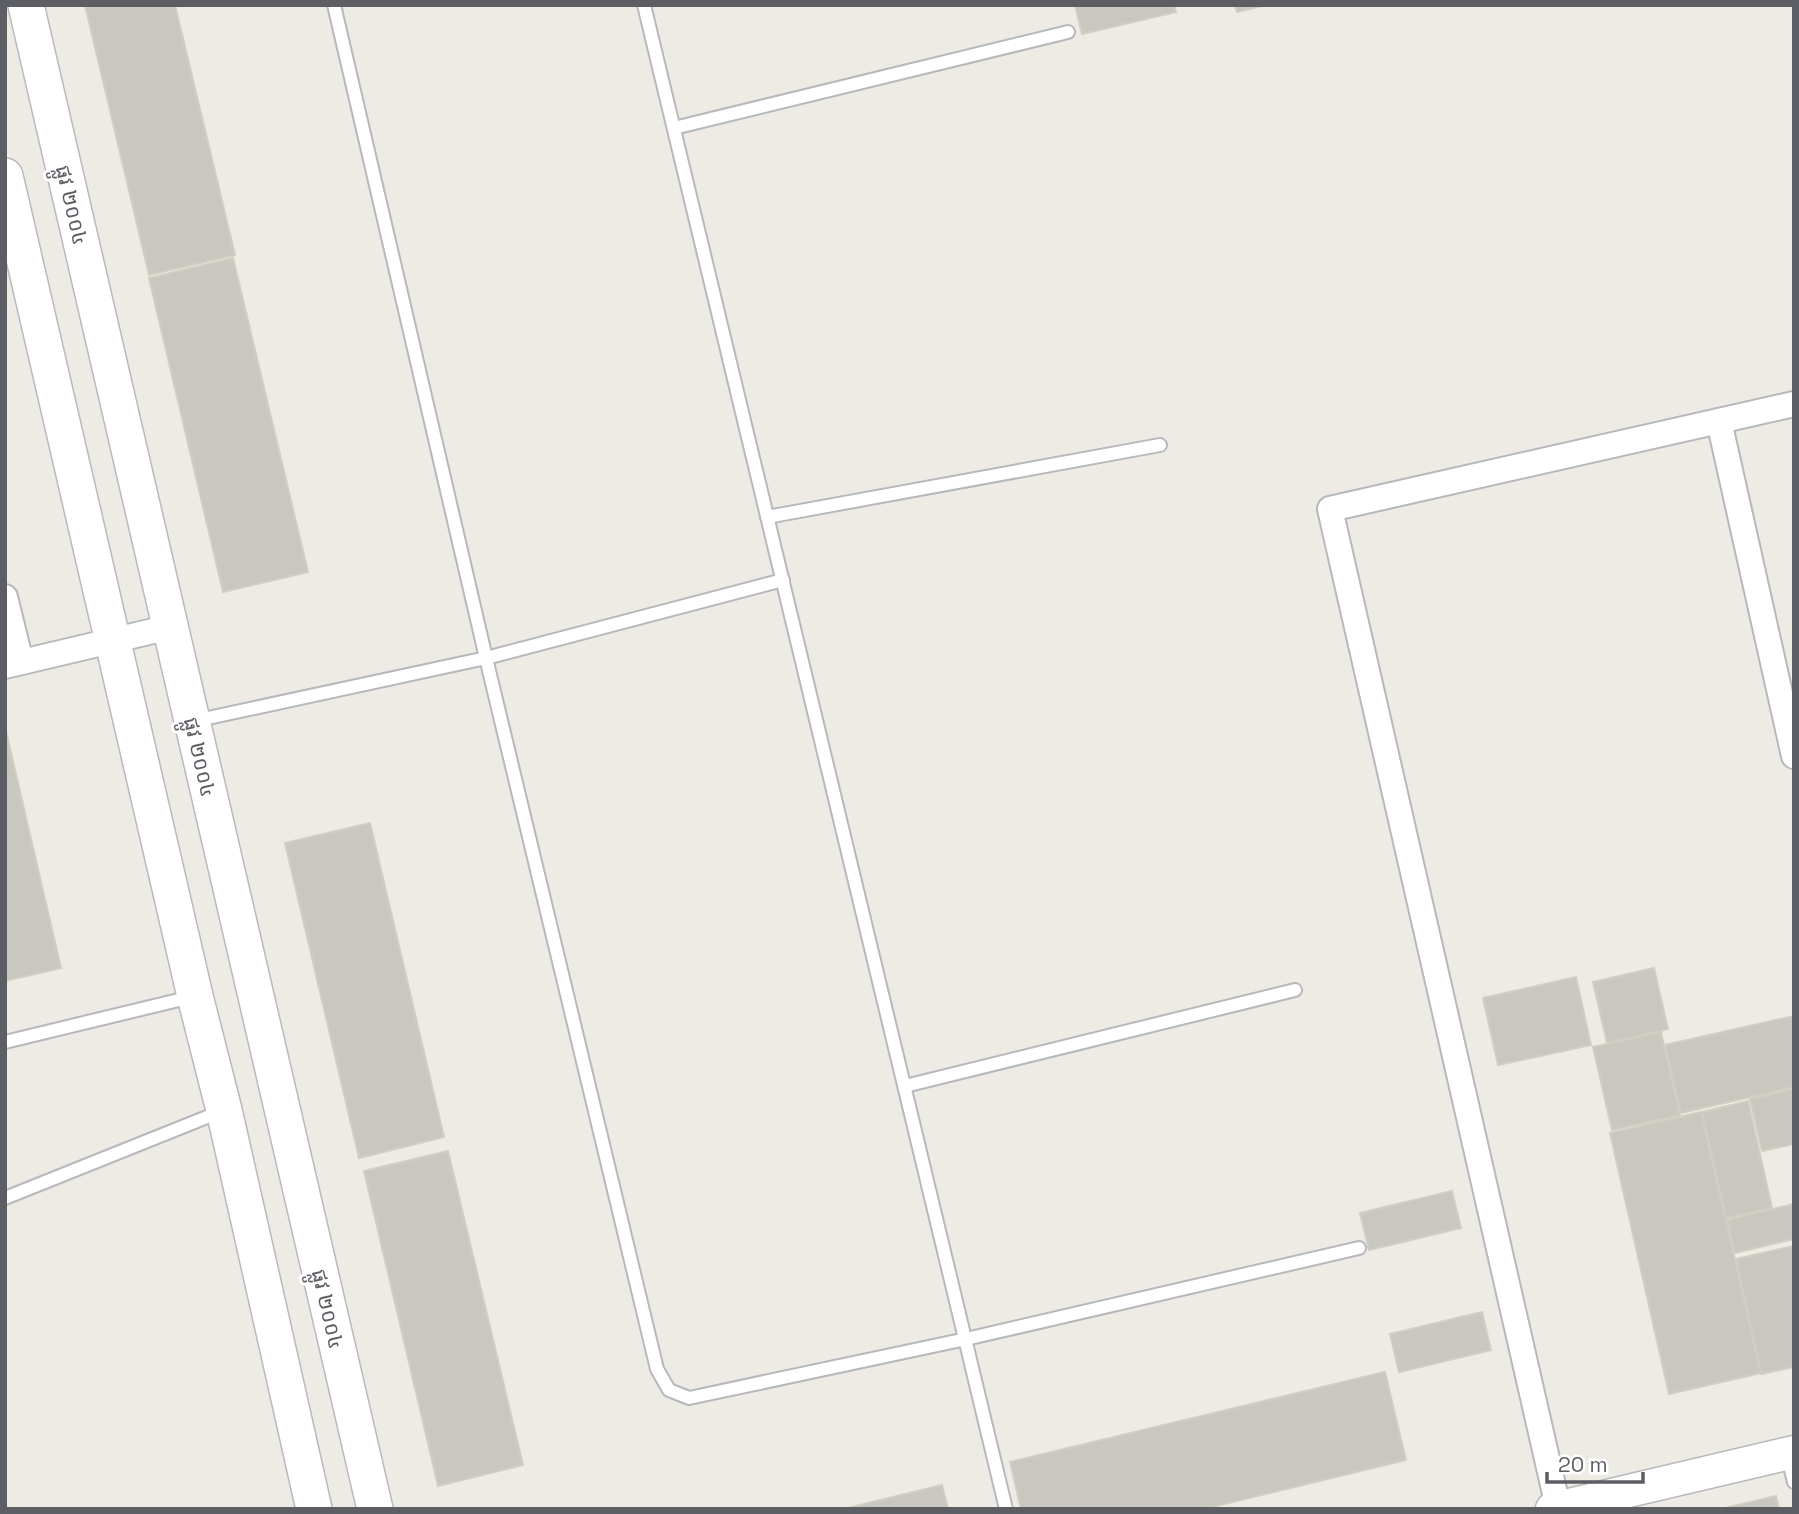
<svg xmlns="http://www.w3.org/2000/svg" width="1799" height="1514" viewBox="0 0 1799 1514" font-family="'Space Grotesk','Noto Sans Khmer',sans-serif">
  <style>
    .building { fill: #c8c7c0; stroke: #d1cec3; stroke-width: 2 }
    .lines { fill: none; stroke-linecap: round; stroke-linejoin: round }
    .service-casing { stroke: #b6b8bc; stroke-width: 16 }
    .minor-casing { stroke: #b6b8bc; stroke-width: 28 }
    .tertiary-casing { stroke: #b6b8bc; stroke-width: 35 }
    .secondary-casing { stroke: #b7b9be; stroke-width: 38 }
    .service { stroke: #fff; stroke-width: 12 }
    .minor { stroke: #fff; stroke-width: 24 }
    .tertiary { stroke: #fff; stroke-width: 32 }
    .secondary { stroke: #fff; stroke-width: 35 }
    .labels { text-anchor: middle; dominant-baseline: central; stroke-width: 6; stroke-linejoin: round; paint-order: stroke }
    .street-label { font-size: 21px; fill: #5c5e63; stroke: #fff }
  </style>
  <rect width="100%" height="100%" fill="#edebe4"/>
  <g class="building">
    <polygon points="85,5 175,5 235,255 149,275"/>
    <polygon points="1075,5 1174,5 1176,12 1082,34"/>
    <polygon points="1235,5 1266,5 1237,12"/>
    <polygon points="233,258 308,572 223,592 149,278"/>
    <polygon points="5,727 61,968 5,981"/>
    <polygon points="370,823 444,1137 359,1158 285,843"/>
    <polygon points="1654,968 1668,1029 1607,1043 1593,982"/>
    <polygon points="1576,977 1591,1045 1498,1065 1483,998"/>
    <polygon points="1794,1016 1794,1087 1681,1113 1665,1045"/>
    <polygon points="1661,1032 1680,1115 1612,1130 1593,1047"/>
    <polygon points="1794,1089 1794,1144 1762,1151 1750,1099"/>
    <polygon points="1748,1101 1772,1208 1726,1218 1702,1112"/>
    <polygon points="1701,1112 1761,1373 1669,1394 1610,1133"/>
    <polygon points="448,1151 523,1465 438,1486 364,1171"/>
    <polygon points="1452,1191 1461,1228 1369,1250 1360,1213"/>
    <polygon points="1794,1204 1794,1239 1735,1253 1727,1220"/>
    <polygon points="1794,1246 1794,1367 1761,1374 1736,1259"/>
    <polygon points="1482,1312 1491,1350 1399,1372 1390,1334"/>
    <polygon points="1385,1372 1406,1460 1204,1509 1021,1509 1010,1462"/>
    <polygon points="942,1485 948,1509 844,1509"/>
    <polygon points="1776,1496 1779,1509 1721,1509"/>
  </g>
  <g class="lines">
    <defs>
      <g id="service">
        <polyline points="644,5 1006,1509"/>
        <polyline points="674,128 1068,32"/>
        <polyline points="767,517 1160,445"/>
        <polyline points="783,580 486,658 657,1369 669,1390 689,1398 966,1339 1359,1248"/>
        <polyline points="194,721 486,658 334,5"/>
        <polyline points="5,1042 191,997"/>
        <polyline points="905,1086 1295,990"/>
        <polyline points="5,1198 222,1111"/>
        <polyline points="1787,1454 1794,1482"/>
      </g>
      <g id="minor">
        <polyline points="1719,421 1794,756"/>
        <polyline points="5,597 21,662"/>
        <polyline points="5,666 170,627"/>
        <polyline points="1558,1507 1330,509 1794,404"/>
      </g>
      <polyline id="tertiary" points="1552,1509 1794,1452"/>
      <g id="secondary">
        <polyline points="26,5 375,1509"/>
        <polyline points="5,176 195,996 224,1110 314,1509"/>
      </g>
    </defs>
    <use href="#service" class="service-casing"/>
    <use href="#minor" class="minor-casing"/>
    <use href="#tertiary" class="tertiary-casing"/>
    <use href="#secondary" class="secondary-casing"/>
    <use href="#service" class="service"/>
    <use href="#minor" class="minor"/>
    <use href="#tertiary" class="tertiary"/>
    <use href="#secondary" class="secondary"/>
  </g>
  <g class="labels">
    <g class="street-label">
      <text transform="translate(72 205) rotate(77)">ផ្លូវ ២០០៤</text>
      <text transform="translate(200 757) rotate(77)">ផ្លូវ ២០០៤</text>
      <text transform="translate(328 1309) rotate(77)">ផ្លូវ ២០០៤</text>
    </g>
  </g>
  <rect width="1799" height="1514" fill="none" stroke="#5c5e63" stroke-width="14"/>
  <path d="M1547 1472v10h96v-10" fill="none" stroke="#5c5e63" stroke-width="3.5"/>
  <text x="1558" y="1472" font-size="21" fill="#5c5e63" stroke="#ffffff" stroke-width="5" paint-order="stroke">20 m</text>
</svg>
